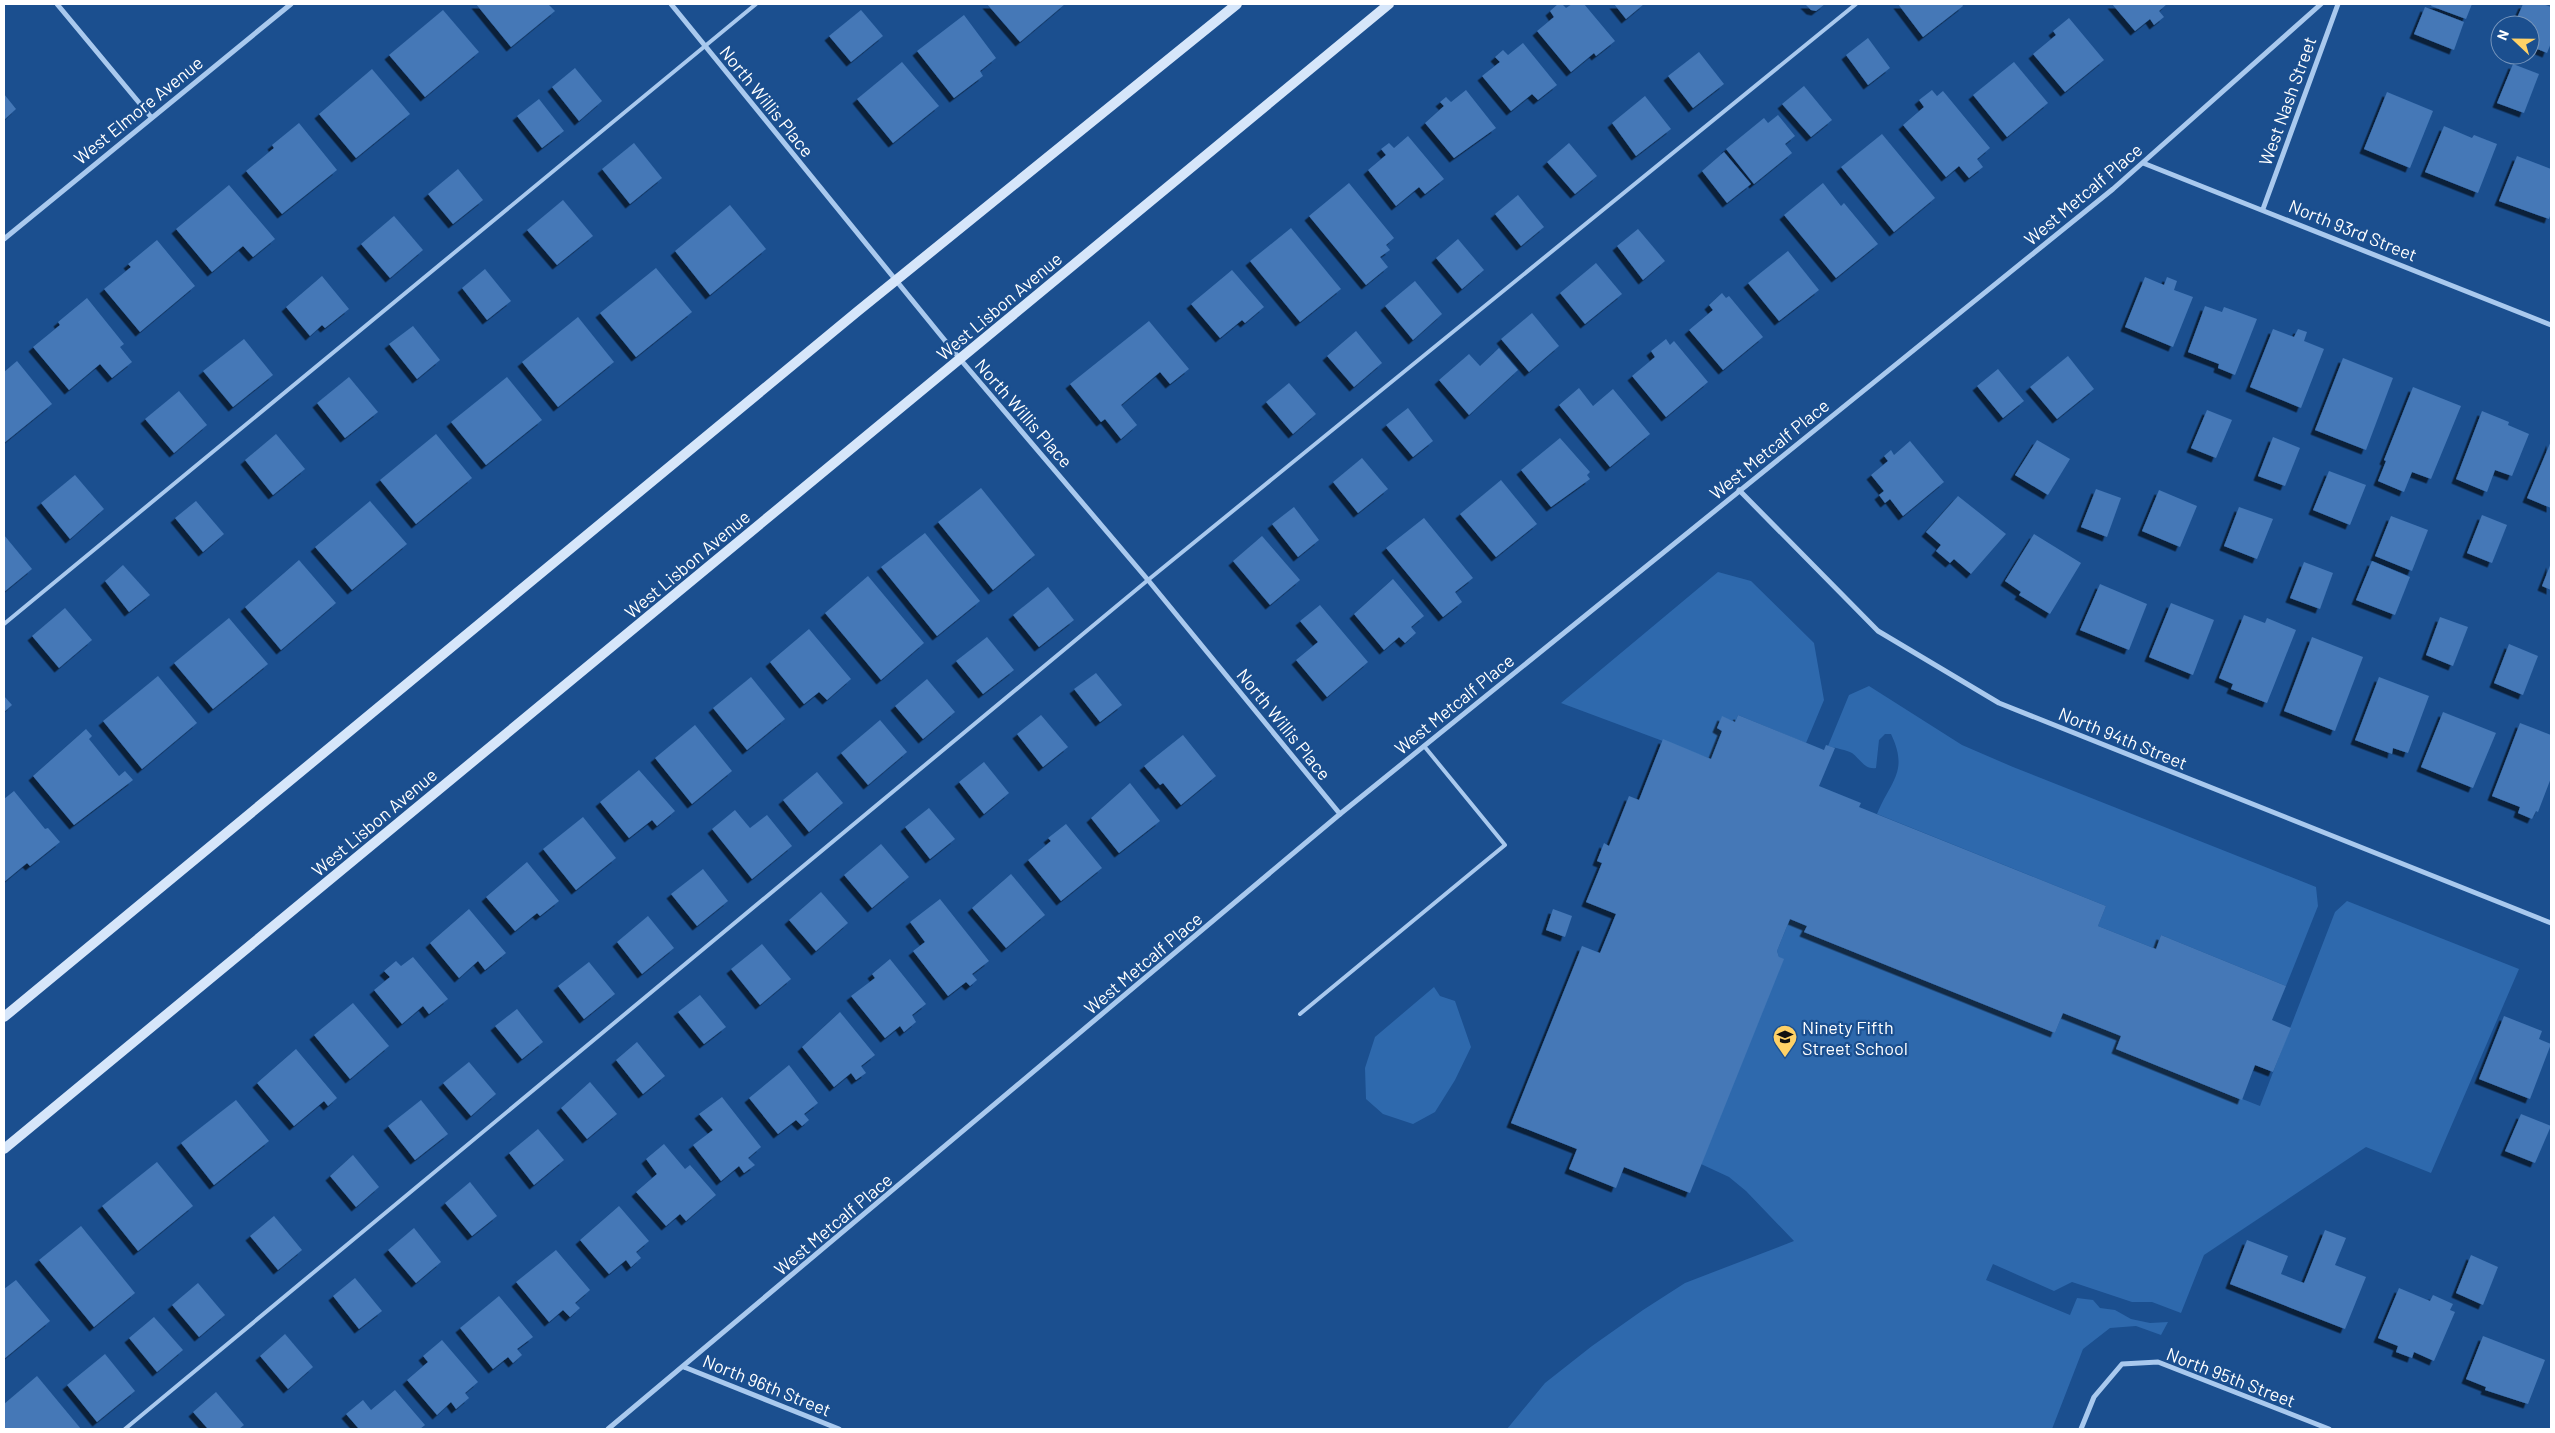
<svg xmlns="http://www.w3.org/2000/svg" width="2555" height="1433" viewBox="0 0 2555 1433" font-family="Barlow,sans-serif">
  <style>
    .green { fill: #2e69ad }
    .building { fill: #4478b7; filter: url(#shadow) }
    .lines { fill: none; stroke-linecap: round; stroke-linejoin: round }
    .lane { stroke: #a9c9ee; stroke-width: 4 }
    .street { stroke: #a9c9ee; stroke-width: 5 }
    .secondary { stroke: #d6e6fa; stroke-width: 10 }
    .labels { text-anchor: middle; dominant-baseline: central; stroke-width: 4.5; stroke-linejoin: round; paint-order: stroke }
    .street-label { font-size: 18px; fill: #fff; stroke: #1b4f8f }
    .poi-label { font-size: 18px; fill: #fff; stroke: #1b4f8f; text-anchor: start }
  </style>
  <defs>
    <filter id="shadow"><feDropShadow dx="-4.5" dy="4.5" stdDeviation="0" flood-color="#0009"/></filter>
  </defs>
  <rect width="100%" height="100%" fill="#1b4f8f"/>
  <g class="green">
    <polygon points="1718,572 1751,581 1814,643 1824,700 1806,743 1738,715 1735,722 1722,717 1717,728 1722,731 1711,759 1561,703"/>
    <path d="M1869 686 1962 745 2013 767 2316 887 2318 906 2286 986 2161 935 2156 949 2098 926 2106 906 1877 814C1891 780 1909 772 1891 734H1885L1879 740 1876 768C1865 770 1860 759 1852 753 1847 750 1835 748 1828 746L1849 695Z"/>
    <polygon points="2347,901 2519,969 2431,1173 2366,1147 2204,1255 2181,1313 2152,1302 2132,1302 2072,1282 2054,1291 1993,1264 1986,1280 2070,1315 2077,1298 2093,1300 2100,1308 2115,1310 2131,1319 2150,1323 2168,1322 2161,1335 2136,1326 2110,1328 2083,1349 2052,1429 1507,1429 1545,1383 1592,1346 1643,1310 1685,1283 1794,1241 1746,1191 1729,1177 1701,1164 1779,957 1777,951 1790,919 1807,926 1804,932 2055,1033 2063,1013 2121,1036 2116,1049 2260,1106 2335,912"/>
    <polygon points="1434,987 1440,996 1455,1001 1471,1047 1455,1080 1435,1112 1413,1124 1383,1114 1366,1099 1365,1068 1375,1037"/>
  </g>
  <g class="building">
    <polygon points="476,4 548,4 555,11 511,47"/>
    <polygon points="987,4 1065,4 1020,42"/>
    <polygon points="1558,4 1562,4 1566,8 1572,4 1584,4 1615,41 1596,56 1594,53 1571,72 1537,31 1554,17 1550,11"/>
    <polygon points="1614,4 1644,4 1626,19"/>
    <polygon points="1805,4 1825,4 1816,11 1811,10"/>
    <polygon points="1898,4 1962,4 1963,6 1923,37"/>
    <polygon points="2112,4 2167,4 2159,11 2164,17 2154,25 2150,19 2135,31"/>
    <polygon points="2432,4 2472,4 2466,19 2431,6"/>
    <polygon points="2523,4 2543,4 2551,7 2551,43 2547,53 2530,46 2530,25 2514,25"/>
    <polygon points="2425,7 2464,22 2454,50 2414,34"/>
    <polygon points="443,10 479,52 425,97 389,55"/>
    <polygon points="861,10 883,36 851,62 829,36"/>
    <polygon points="964,15 996,58 980,71 983,76 954,98 917,51"/>
    <polygon points="2069,18 2104,60 2065,92 2033,54 2056,35 2053,31"/>
    <polygon points="1868,38 1890,68 1868,85 1846,55"/>
    <polygon points="1523,43 1557,85 1538,100 1532,94 1511,111 1482,76 1500,62 1495,57 1503,50 1508,55"/>
    <polygon points="1699,52 1724,84 1693,108 1668,76"/>
    <polygon points="902,62 939,106 893,143 857,99"/>
    <polygon points="2014,62 2048,103 2007,137 1973,95"/>
    <polygon points="2513,64 2539,74 2524,113 2497,103"/>
    <polygon points="575,68 602,101 579,121 552,87"/>
    <polygon points="372,69 410,114 356,158 319,114"/>
    <polygon points="1804,86 1832,120 1811,137 1782,104"/>
    <polygon points="1466,90 1496,128 1454,158 1425,123 1444,106 1440,102 1446,97 1451,102"/>
    <polygon points="1932,90 1937,96 1943,91 1990,148 1977,159 1983,167 1969,178 1959,166 1946,177 1903,125 1924,107 1919,100"/>
    <polygon points="2387,92 2433,111 2410,168 2364,149"/>
    <polygon points="4,94 16,109 4,120"/>
    <polygon points="1645,96 1671,129 1636,156 1612,123"/>
    <polygon points="539,99 564,131 542,148 517,116"/>
    <polygon points="1778,115 1795,136 1785,144 1792,153 1754,184 1726,149 1764,118 1768,123"/>
    <polygon points="299,123 337,170 282,214 246,171 274,148 272,145"/>
    <polygon points="2444,126 2472,138 2474,135 2497,144 2478,193 2425,172"/>
    <polygon points="1882,134 1935,198 1894,232 1841,167"/>
    <polygon points="1408,136 1444,179 1425,194 1419,187 1396,206 1368,170 1386,155 1381,149 1389,143 1394,148"/>
    <polygon points="634,143 662,178 630,204 602,169"/>
    <polygon points="1569,143 1597,176 1575,194 1547,162"/>
    <polygon points="1724,152 1751,184 1727,203 1702,171"/>
    <polygon points="2517,156 2551,169 2551,213 2549,219 2499,201"/>
    <polygon points="458,169 483,200 453,224 428,194"/>
    <polygon points="1349,183 1394,238 1386,245 1390,250 1380,257 1388,267 1366,285 1309,216"/>
    <polygon points="1823,183 1841,206 1844,203 1878,244 1836,278 1784,215"/>
    <polygon points="229,185 275,239 253,257 243,246 212,272 176,229"/>
    <polygon points="1518,195 1544,227 1521,246 1495,214"/>
    <polygon points="563,200 593,236 557,265 527,230"/>
    <polygon points="730,205 766,249 710,295 675,251"/>
    <polygon points="394,216 423,250 390,278 361,244"/>
    <polygon points="1291,228 1341,289 1300,322 1250,261"/>
    <polygon points="1638,229 1665,261 1643,280 1617,246"/>
    <polygon points="1458,239 1484,270 1462,289 1436,258"/>
    <polygon points="157,240 195,286 140,332 104,289 131,267 128,264"/>
    <polygon points="1788,251 1819,290 1779,321 1748,283"/>
    <polygon points="1596,263 1622,294 1585,324 1560,293"/>
    <polygon points="656,268 692,312 636,357 600,313"/>
    <polygon points="485,269 511,301 487,320 462,288"/>
    <polygon points="1232,270 1264,307 1245,323 1242,320 1220,338 1191,304"/>
    <polygon points="322,276 349,309 325,328 322,325 310,336 286,307"/>
    <polygon points="2145,277 2164,285 2167,277 2177,281 2174,290 2193,297 2173,347 2125,327"/>
    <polygon points="1415,281 1442,314 1413,340 1385,306"/>
    <polygon points="1722,293 1726,298 1729,296 1763,337 1723,370 1689,330 1713,310 1709,305"/>
    <polygon points="87,298 124,344 120,347 132,362 112,378 100,364 69,390 33,347 60,325 58,322"/>
    <polygon points="2205,306 2222,312 2224,307 2257,319 2235,375 2218,368 2219,364 2188,352"/>
    <polygon points="1532,313 1559,346 1529,372 1501,339"/>
    <polygon points="578,317 614,362 558,407 522,362"/>
    <polygon points="1149,321 1189,369 1170,384 1160,372 1121,405 1137,425 1121,439 1105,419 1101,422 1070,384"/>
    <polygon points="413,326 440,360 417,379 389,344"/>
    <polygon points="2273,329 2294,337 2298,329 2307,332 2304,341 2324,349 2301,408 2250,387"/>
    <polygon points="1356,331 1382,363 1354,387 1327,356"/>
    <polygon points="244,339 273,375 233,407 203,371"/>
    <polygon points="1666,339 1670,345 1674,341 1708,382 1666,417 1632,376 1655,357 1651,351"/>
    <polygon points="1499,348 1518,370 1469,415 1439,380 1469,354 1480,366"/>
    <polygon points="2068,356 2094,389 2057,419 2030,387"/>
    <polygon points="2343,358 2393,378 2366,450 2315,430"/>
    <polygon points="17,361 52,404 4,443 4,372"/>
    <polygon points="1998,369 2024,401 2003,418 1977,386"/>
    <polygon points="349,377 378,412 345,438 317,403"/>
    <polygon points="507,377 542,420 486,465 451,422"/>
    <polygon points="1289,383 1316,414 1293,434 1266,402"/>
    <polygon points="2413,387 2461,406 2431,479 2412,472 2404,492 2378,481 2386,461 2384,460"/>
    <polygon points="1579,388 1593,406 1613,389 1650,434 1610,467 1559,405"/>
    <polygon points="179,391 207,425 174,453 145,419"/>
    <polygon points="1408,408 1433,441 1413,457 1386,425"/>
    <polygon points="2207,410 2232,420 2216,458 2191,448"/>
    <polygon points="2482,411 2509,422 2508,425 2529,434 2512,476 2495,470 2487,492 2456,479"/>
    <polygon points="276,434 305,469 273,495 245,460"/>
    <polygon points="436,434 472,478 416,524 380,480"/>
    <polygon points="2273,437 2300,448 2285,486 2258,476"/>
    <polygon points="1560,438 1590,472 1587,475 1590,479 1551,507 1521,470"/>
    <polygon points="2037,440 2070,459 2048,495 2015,475"/>
    <polygon points="1910,441 1944,482 1903,516 1890,499 1885,503 1879,495 1884,491 1871,475 1888,461 1884,456 1891,450 1894,455"/>
    <polygon points="2551,441 2551,508 2527,498"/>
    <polygon points="1362,458 1388,489 1358,513 1333,482"/>
    <polygon points="2329,471 2366,485 2350,525 2313,510"/>
    <polygon points="75,475 104,509 70,539 41,503"/>
    <polygon points="1501,480 1537,524 1496,557 1460,514"/>
    <polygon points="981,488 1035,555 993,590 938,522"/>
    <polygon points="2096,489 2121,498 2107,537 2081,527"/>
    <polygon points="2159,490 2197,506 2180,547 2142,531"/>
    <polygon points="1958,496 2006,534 1971,574 1954,559 1950,563 1936,551 1941,545 1926,532"/>
    <polygon points="196,501 224,534 203,552 175,518"/>
    <polygon points="370,501 407,544 352,590 315,547"/>
    <polygon points="1294,507 1319,540 1298,557 1272,524"/>
    <polygon points="2239,507 2273,519 2257,559 2224,546"/>
    <polygon points="2482,515 2507,525 2492,563 2467,553"/>
    <polygon points="2391,516 2428,530 2412,571 2375,556"/>
    <polygon points="1424,518 1473,578 1455,592 1462,602 1443,617 1386,548"/>
    <polygon points="925,533 980,601 937,636 881,567"/>
    <polygon points="2034,534 2081,563 2050,614 2019,595 2021,592 2005,581"/>
    <polygon points="4,535 32,569 4,592"/>
    <polygon points="1262,536 1300,580 1270,605 1233,561"/>
    <polygon points="299,560 336,603 281,650 245,607"/>
    <polygon points="2372,561 2410,577 2395,615 2356,600"/>
    <polygon points="2304,562 2333,573 2320,609 2290,598"/>
    <polygon points="2551,563 2551,590 2542,586"/>
    <polygon points="123,565 150,595 129,612 105,581"/>
    <polygon points="868,576 924,643 881,680 825,613"/>
    <polygon points="1393,579 1424,616 1411,627 1416,633 1405,643 1399,637 1384,650 1354,614"/>
    <polygon points="2100,584 2147,604 2129,650 2080,630"/>
    <polygon points="1048,587 1074,620 1039,647 1013,615"/>
    <polygon points="2171,603 2214,620 2193,675 2149,657"/>
    <polygon points="1320,605 1368,662 1327,697 1296,660 1318,642 1300,621"/>
    <polygon points="65,608 92,640 59,668 32,636"/>
    <polygon points="2244,615 2265,623 2267,618 2296,630 2267,703 2231,689 2233,684 2219,678"/>
    <polygon points="2440,617 2468,627 2453,666 2426,655"/>
    <polygon points="229,618 268,664 213,709 174,663"/>
    <polygon points="809,629 851,679 827,700 819,692 804,704 770,662"/>
    <polygon points="987,637 1014,670 983,694 956,661"/>
    <polygon points="2312,637 2363,657 2335,731 2284,711"/>
    <polygon points="2509,644 2538,656 2523,695 2494,683"/>
    <polygon points="1096,673 1122,705 1100,722 1074,689"/>
    <polygon points="158,676 197,723 142,769 103,721"/>
    <polygon points="751,677 785,719 747,750 713,708"/>
    <polygon points="2379,677 2429,696 2408,753 2393,748 2392,754 2355,740"/>
    <polygon points="927,679 955,712 923,739 895,706"/>
    <polygon points="4,696 12,705 4,712"/>
    <polygon points="2443,712 2496,733 2473,788 2421,767"/>
    <polygon points="1041,715 1068,747 1043,767 1017,734"/>
    <polygon points="1738,715 1824,750 1826,745 1835,748 1819,786 1861,803 1859,807 2106,906 2098,926 2156,949 2161,935 2286,986 2272,1020 2291,1028 2273,1072 2255,1065 2242,1100 2116,1049 2121,1036 2063,1013 2055,1033 1804,932 1807,926 1790,919 1777,951 1779,957 1784,959 1690,1193 1624,1167 1616,1188 1569,1169 1577,1149 1511,1123 1582,946 1600,953 1616,914 1586,902 1602,863 1597,861 1604,843 1609,846 1629,796 1639,800 1663,739 1711,759 1722,731 1717,728 1722,716 1735,722"/>
    <polygon points="880,720 907,752 868,785 841,753"/>
    <polygon points="2520,723 2551,735 2551,778 2538,812 2536,811 2532,819 2518,813 2520,807 2492,796"/>
    <polygon points="695,725 732,771 692,804 655,758"/>
    <polygon points="86,729 92,736 89,739 119,776 125,771 133,780 74,825 33,776"/>
    <polygon points="1183,735 1216,776 1181,805 1163,783 1160,785 1144,766"/>
    <polygon points="984,762 1009,793 984,814 959,782"/>
    <polygon points="639,770 675,811 657,826 652,820 629,838 600,802"/>
    <polygon points="817,772 843,803 809,832 783,800"/>
    <polygon points="1130,783 1160,821 1119,853 1091,818"/>
    <polygon points="14,791 45,829 48,828 60,842 30,866 27,863 4,882 4,799"/>
    <polygon points="929,808 955,839 930,859 905,827"/>
    <polygon points="735,810 750,828 767,815 792,846 752,879 712,829"/>
    <polygon points="583,817 616,858 576,890 543,849"/>
    <polygon points="1066,824 1102,868 1061,901 1028,860 1051,841 1048,838"/>
    <polygon points="881,844 909,877 872,908 844,875"/>
    <polygon points="527,862 559,901 540,916 537,913 515,931 486,897"/>
    <polygon points="703,869 728,901 697,926 671,894"/>
    <polygon points="1011,874 1045,915 1006,948 972,908"/>
    <polygon points="821,892 848,923 816,951 789,920"/>
    <polygon points="940,899 989,961 972,974 977,980 970,986 966,982 948,996 913,951 925,942 910,922"/>
    <polygon points="469,909 506,953 485,970 478,961 459,978 430,943"/>
    <polygon points="1553,909 1572,916 1565,937 1546,930"/>
    <polygon points="648,916 674,948 642,974 617,942"/>
    <polygon points="762,944 791,979 760,1005 731,969"/>
    <polygon points="413,957 448,999 429,1014 423,1006 402,1024 374,990 390,977 384,971 396,961 401,966"/>
    <polygon points="890,959 926,1004 912,1015 916,1022 904,1032 900,1026 885,1038 851,996 875,978 872,974"/>
    <polygon points="589,962 615,994 584,1019 558,986"/>
    <polygon points="700,995 726,1027 704,1044 678,1012"/>
    <polygon points="353,1003 389,1046 350,1079 314,1035"/>
    <polygon points="517,1009 543,1042 522,1059 495,1026"/>
    <polygon points="840,1012 875,1055 861,1066 866,1073 856,1080 851,1073 834,1087 802,1047"/>
    <polygon points="2504,1016 2542,1031 2539,1039 2551,1044 2530,1099 2479,1079"/>
    <polygon points="637,1042 665,1076 643,1094 616,1060"/>
    <polygon points="296,1049 337,1098 328,1106 324,1101 294,1126 257,1083"/>
    <polygon points="469,1062 496,1094 471,1116 443,1083"/>
    <polygon points="789,1065 818,1103 804,1114 809,1120 802,1126 796,1120 778,1134 749,1098"/>
    <polygon points="590,1082 617,1114 587,1139 561,1108"/>
    <polygon points="722,1097 761,1147 748,1158 755,1165 744,1173 739,1166 721,1181 693,1145 713,1130 699,1114"/>
    <polygon points="236,1100 269,1141 214,1185 181,1143"/>
    <polygon points="421,1100 448,1134 415,1160 388,1126"/>
    <polygon points="2521,1114 2551,1126 2535,1163 2505,1151"/>
    <polygon points="538,1129 564,1160 534,1185 509,1153"/>
    <polygon points="664,1144 685,1169 690,1165 716,1195 686,1221 680,1214 666,1226 636,1192 657,1174 646,1159"/>
    <polygon points="353,1155 379,1187 356,1207 330,1176"/>
    <polygon points="157,1162 193,1206 138,1251 102,1206"/>
    <polygon points="470,1182 497,1216 472,1236 445,1203"/>
    <polygon points="619,1206 649,1241 636,1252 641,1258 631,1267 626,1260 609,1274 580,1240"/>
    <polygon points="274,1216 302,1250 278,1270 250,1236"/>
    <polygon points="81,1226 135,1293 94,1327 39,1260"/>
    <polygon points="414,1228 441,1262 416,1283 388,1250"/>
    <polygon points="2325,1230 2346,1238 2335,1265 2366,1277 2345,1329 2230,1284 2247,1240 2288,1256 2281,1274 2304,1283"/>
    <polygon points="556,1250 590,1290 575,1303 580,1308 570,1317 563,1310 549,1322 516,1282"/>
    <polygon points="2471,1255 2498,1267 2483,1305 2456,1293"/>
    <polygon points="355,1278 382,1311 359,1329 333,1296"/>
    <polygon points="16,1280 50,1321 4,1359 4,1289"/>
    <polygon points="198,1283 225,1315 199,1337 172,1305"/>
    <polygon points="2399,1288 2430,1301 2433,1295 2453,1304 2450,1310 2455,1312 2434,1361 2414,1352 2412,1358 2396,1352 2398,1346 2378,1338"/>
    <polygon points="499,1296 533,1337 517,1349 522,1355 513,1363 508,1357 493,1369 460,1328"/>
    <polygon points="154,1317 183,1350 157,1372 129,1338"/>
    <polygon points="285,1334 313,1367 288,1389 260,1356"/>
    <polygon points="2483,1336 2545,1360 2528,1404 2485,1390 2486,1387 2466,1379"/>
    <polygon points="442,1340 478,1382 465,1393 469,1398 456,1409 451,1402 437,1415 407,1380 428,1362 423,1356"/>
    <polygon points="105,1354 135,1391 97,1422 67,1385"/>
    <polygon points="37,1376 81,1429 4,1429 4,1404"/>
    <polygon points="395,1390 425,1425 420,1429 359,1429 346,1414 363,1400 371,1410"/>
    <polygon points="216,1392 244,1425 239,1429 208,1429 193,1412"/>
  </g>
  <g class="lines">
    <g class="lane">
      <polyline points="4,624 756,4"/>
      <polyline points="1300,1014 1505,845 1424,746"/>
      <polyline points="125,1429 1148,580 1856,4"/>
    </g>
    <g class="street">
      <polyline points="57,4 151,117"/>
      <polyline points="671,4 960,359 1148,580 1340,814"/>
      <polyline points="2143,163 2551,325"/>
      <polyline points="2263,209 2338,4"/>
      <polyline points="4,239 291,4"/>
      <polyline points="1739,490 1878,631 1999,703 2551,923"/>
      <polyline points="684,1367 839,1429"/>
      <polyline points="608,1429 1340,814 2113,189 2321,4"/>
      <polyline points="2081,1429 2094,1397 2122,1364 2158,1362 2329,1429"/>
    </g>
    <g class="secondary">
      <polyline points="4,1017 858,311 1237,4"/>
      <polyline points="4,1149 1389,4"/>
    </g>
  </g>
  <defs>
    <symbol id="school-pin" viewBox="-11 -11 22 30"><path d="M0 17L-7.5 6A9.5 9.5 0 1 1 7.5 6Z" fill="#ffd166" stroke="#1b4f8f"/><path d="M0-5L7-2L0 1L-7-2ZM-4 1L0 2.5L4 1V4Q0 6-4 4Z" fill="#111"/></symbol>
  </defs>
  <g fill-rule="evenodd">
    <use href="#school-pin" x="1771" y="1023" width="28" height="38"/>
  </g>
  <g class="labels">
    <g class="street-label">
      <text transform="translate(767 101) rotate(51)">North Willis Place</text>
      <text transform="translate(2287 101) rotate(-70)">West Nash Street</text>
      <text transform="translate(138 110) rotate(-39)">West Elmore Avenue</text>
      <text transform="translate(2083 194) rotate(-40)">West Metcalf Place</text>
      <text transform="translate(2353 230) rotate(22)">North 93rd Street</text>
      <text transform="translate(999 306) rotate(-40)">West Lisbon Avenue</text>
      <text transform="translate(1024 413) rotate(49)">North Willis Place</text>
      <text transform="translate(1769 449) rotate(-39)">West Metcalf Place</text>
      <text transform="translate(687 564) rotate(-40)">West Lisbon Avenue</text>
      <text transform="translate(1454 704) rotate(-39)">West Metcalf Place</text>
      <text transform="translate(1284 724) rotate(51)">North Willis Place</text>
      <text transform="translate(2123 738) rotate(22)">North 94th Street</text>
      <text transform="translate(374 822) rotate(-40)">West Lisbon Avenue</text>
      <text transform="translate(1143 963) rotate(-40)">West Metcalf Place</text>
      <text transform="translate(833 1224) rotate(-40)">West Metcalf Place</text>
      <text transform="translate(2231 1377) rotate(21)">North 95th Street</text>
      <text transform="translate(767 1385) rotate(22)">North 96th Street</text>
    </g>
    <g class="poi-label">
      <text x="1802" y="1027">Ninety Fifth<tspan x="1802" dy="21">Street School</tspan></text>
    </g>
  </g>
  <rect width="2555" height="1433" fill="none" stroke="#ffffff" stroke-width="10"/>
  <g transform="translate(2515 40) rotate(292)"><circle r="24" fill="#1b4f8f" stroke="#7695bc"/>
  <path d="M0-4L9 19L0 12L-9 19Z" fill="#ffd166"/>
  <text y="-8" font-size="14" font-weight="bold" text-anchor="middle" fill="#ffffff">N</text>
  </g>
</svg>
